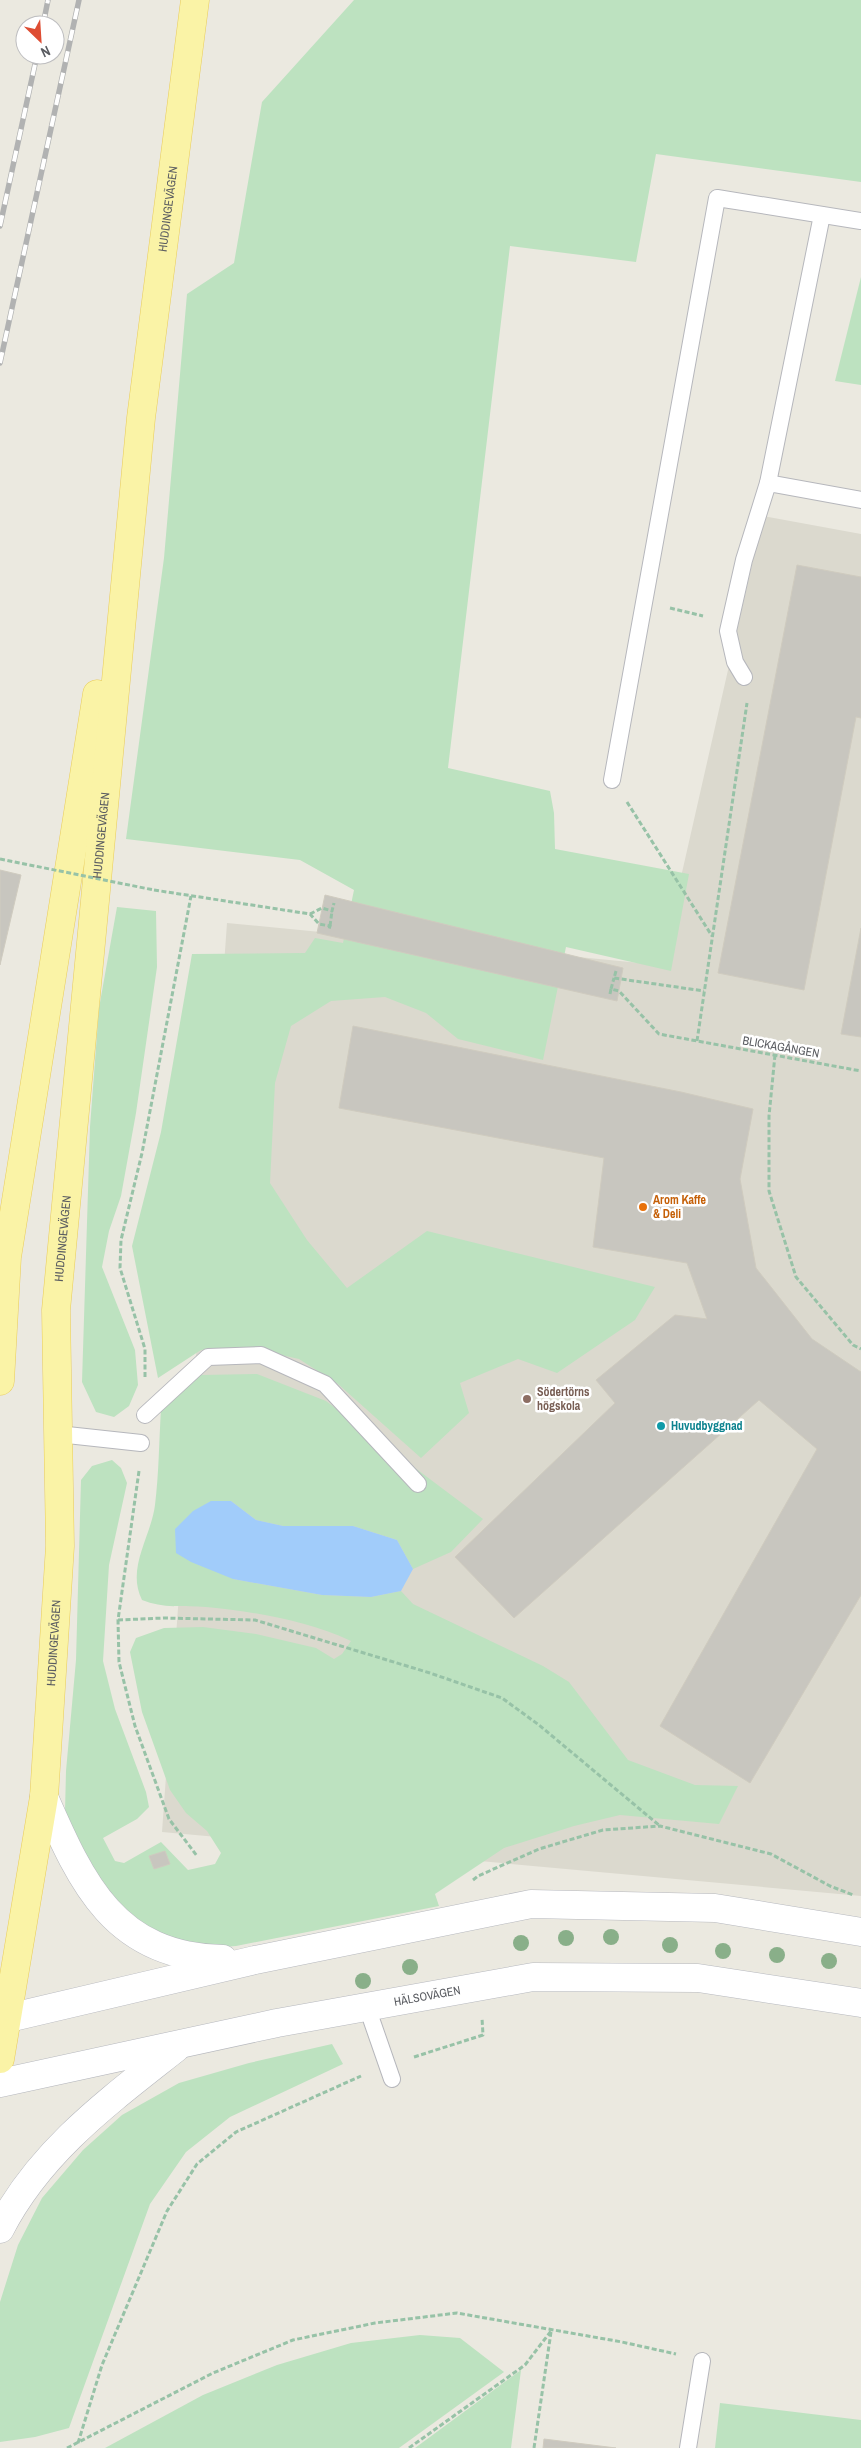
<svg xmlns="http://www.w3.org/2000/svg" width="861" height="2448" viewBox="0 0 861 2448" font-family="'Archivo Narrow',sans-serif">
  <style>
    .education { fill: #dbd9ce }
    .green { fill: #bde2c0 }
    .water { fill: #a1ccfa }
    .building { fill: #c8c6bf; stroke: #cfcbbf }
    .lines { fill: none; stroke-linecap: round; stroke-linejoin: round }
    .lane-casing { stroke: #b6b7bc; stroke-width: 18 }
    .secondary-casing { stroke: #b6b8be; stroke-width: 29 }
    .primary-casing { stroke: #e9cc5b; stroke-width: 29 }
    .path { stroke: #97c2a7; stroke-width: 3; stroke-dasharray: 5 2.5; stroke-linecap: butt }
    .lane { stroke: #fff; stroke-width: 16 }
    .secondary { stroke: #fff; stroke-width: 28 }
    .primary { stroke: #faf3a6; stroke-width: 28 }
    .rail-casing { stroke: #b1b2b2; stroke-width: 5.5 }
    .rail { stroke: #fff; stroke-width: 4; stroke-dasharray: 11; stroke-linecap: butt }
    .path-bridge { stroke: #97c2a7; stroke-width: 3; stroke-dasharray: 5 2.5; stroke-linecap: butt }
    .tree { fill: #89af89 }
    .food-dot { fill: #e8710a; stroke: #fff; stroke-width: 2 }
    .education-dot { fill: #8d6e63; stroke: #fff; stroke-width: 2 }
    .culture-dot { fill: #0f9aa8; stroke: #fff; stroke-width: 2 }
    .labels { text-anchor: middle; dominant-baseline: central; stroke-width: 5; stroke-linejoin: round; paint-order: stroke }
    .street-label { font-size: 12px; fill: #595b60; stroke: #fff }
    .food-label { font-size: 12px; font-weight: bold; fill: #c56008; stroke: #fff; text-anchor: start }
    .education-label { font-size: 12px; font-weight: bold; fill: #785e54; stroke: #fff; text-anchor: start }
    .culture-label { font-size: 12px; font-weight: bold; fill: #0d838f; stroke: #fff; text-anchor: start }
  </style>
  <rect width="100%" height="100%" fill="#ebe9e0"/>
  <polygon class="education" points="763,516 861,534 861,1896 162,1832 227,923 661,965"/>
  <g class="green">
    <polygon points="354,0 861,0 861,182 656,154 636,262 510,246 448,768 550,791 554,813 555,849 689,874 671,971 566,947 543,1060 458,1039 426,1013 385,997 331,1001 291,1026 275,1083 270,1183 307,1240 347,1288 427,1231 655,1287 635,1320 557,1373 518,1359 460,1383 469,1413 421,1458 338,1384 299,1359 245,1347 201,1350 158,1378 132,1246 161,1132 192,954 305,953 315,938 343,943 354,890 300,860 126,839 164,558 187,294 234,263 262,102"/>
    <polygon points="861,277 861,385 835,381"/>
    <polygon points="117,907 156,911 157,967 136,1113 121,1196 109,1231 102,1267 135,1350 138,1385 129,1406 114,1417 96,1412 82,1382 90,1127 99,1008"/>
    <path d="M257 1374 326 1401 483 1519 451 1552 413 1569 397 1540 353 1526H283L256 1520 231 1501 233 1579 322 1595 371 1597 401 1591 413 1604 543 1666 569 1682 628 1760 695 1785 738 1786 719 1824 620 1815 574 1826 504 1848 435 1894 439 1906 236 1946 209 1948 171 1942 133 1921 103 1894 65 1812 66 1771 76 1660 81 1480 92 1466 112 1460 121 1468 127 1483 109 1565 103 1661 115 1709 146 1792 149 1807 137 1819 103 1838 115 1861 124 1863 161 1842 188 1870 215 1864 221 1853 207 1831 186 1813 170 1790 142 1712 130 1652 136 1638 164 1628 203 1627 256 1634 316 1648 334 1659 342 1654 351 1641C305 1620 256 1612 206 1607 184 1605 163 1609 142 1600 126 1568 151 1537 155 1505 159 1473 159 1441 161 1409L200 1375Z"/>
    <polygon points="332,2044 343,2064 230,2117 186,2152 150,2204 69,2428 35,2437 0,2442 0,2302 18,2245 42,2198 83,2150 122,2115 179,2083 249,2063"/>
    <polygon points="420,2335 460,2338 504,2372 399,2448 105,2448 203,2395 277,2365 351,2343"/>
    <polygon points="521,2370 511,2448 415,2448"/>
    <polygon points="720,2403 861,2420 861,2448 715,2448"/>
  </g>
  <polygon class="water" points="211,1501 231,1501 256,1520 283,1526 353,1526 397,1540 413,1569 401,1591 371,1597 322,1595 233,1579 191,1562 176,1553 175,1529 193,1511"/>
  <g class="building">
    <polygon points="797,565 861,577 861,718 856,717 804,990 718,973"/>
    <polygon points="0,870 21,875 0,965"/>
    <polygon points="325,895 623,968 617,1001 317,933"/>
    <polygon points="861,928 861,1037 841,1034"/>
    <polygon points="353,1026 681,1092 753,1109 740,1179 756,1268 812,1339 861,1372 861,1595 750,1783 660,1726 817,1449 759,1400 514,1618 455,1557 615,1403 596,1380 675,1315 707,1319 687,1263 593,1247 604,1158 339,1108"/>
    <polygon points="165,1851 170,1864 154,1869 149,1856"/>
    <polygon points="544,2439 616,2448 543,2448"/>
  </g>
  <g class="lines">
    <defs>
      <g id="lane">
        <polyline points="768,483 822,215"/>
        <polyline points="744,677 735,662 728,631 744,560 768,483 861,500"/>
        <polyline points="612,780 717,198 861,221"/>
        <polyline points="145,1415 208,1357 261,1355 325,1384 418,1484"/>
        <polyline points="58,1434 141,1443"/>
        <polyline points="367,2007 392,2079"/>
        <polyline points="688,2448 702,2361"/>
      </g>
      <g id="secondary">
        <path d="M44 1797C82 1884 115 1957 223 1959"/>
        <polyline points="0,2020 255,1960 531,1904 715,1908 861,1932"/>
        <path id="s1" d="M0 2083 277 2023 533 1977 698 1978 861 2003"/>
        <path d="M0 2229C40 2151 109 2101 176 2048"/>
      </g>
      <g id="primary">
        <polyline points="0,1381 7,1257 97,694"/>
        <path id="s2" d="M0 2059 44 1797 60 1546 56 1310 141 418 195 0"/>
      </g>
    </defs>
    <use href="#lane" class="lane-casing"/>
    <use href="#secondary" class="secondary-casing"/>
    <use href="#primary" class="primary-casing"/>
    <g class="path">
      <polyline points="670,608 703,616"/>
      <polyline points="627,802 712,936"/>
      <polyline points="154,890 310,914 319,924 330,926 329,929"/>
      <polyline points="310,914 322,908 332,911 334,903"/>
      <polyline points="330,926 332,911"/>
      <polyline points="616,971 614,978 704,991"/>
      <polyline points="611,989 614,978"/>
      <polyline points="610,994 611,989 619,991 659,1034 861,1071"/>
      <polyline points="697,1041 747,703"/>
      <polyline points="775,1055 769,1116 769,1191 796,1277 853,1345 861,1349"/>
      <polyline points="145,1377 145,1349 120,1268 121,1240 142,1153 191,896"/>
      <polyline points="139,1471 118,1620 119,1662 135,1726 169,1819 197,1856"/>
      <polyline points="118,1620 164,1618 255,1620 430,1673 502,1698 539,1725 660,1826"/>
      <polyline points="473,1880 478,1876 539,1849 603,1830 660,1826 771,1854 830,1886 853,1895"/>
      <polyline points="414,2057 483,2035 482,2018"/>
      <polyline points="78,2443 102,2365 167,2211 197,2164 236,2132 361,2076"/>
      <polyline points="67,2448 213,2373 293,2340 375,2323 457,2313 622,2342 676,2354"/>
      <polyline points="409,2448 525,2365 551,2331"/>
      <polyline points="534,2448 551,2332"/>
    </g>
    <use href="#lane" class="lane"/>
    <use href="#secondary" class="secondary"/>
    <use href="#primary" class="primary"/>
    <defs>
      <g id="rail">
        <polyline points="43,25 48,0"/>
        <polyline points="0,226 37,55"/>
        <polyline points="0,363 79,0"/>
      </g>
    </defs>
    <use href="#rail" class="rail-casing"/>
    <use href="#rail" class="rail"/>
    <polyline class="path-bridge" points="0,859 154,890"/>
  </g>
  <g class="tree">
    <circle cx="611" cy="1937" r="8"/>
    <circle cx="566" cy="1938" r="8"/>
    <circle cx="521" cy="1943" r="8"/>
    <circle cx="670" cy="1945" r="8"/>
    <circle cx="723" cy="1951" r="8"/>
    <circle cx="777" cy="1955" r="8"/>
    <circle cx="829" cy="1961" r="8"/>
    <circle cx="410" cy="1967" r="8"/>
    <circle cx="363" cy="1981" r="8"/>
  </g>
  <circle class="food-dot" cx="643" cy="1207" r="5"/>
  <circle class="education-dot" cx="527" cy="1399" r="5"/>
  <circle class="culture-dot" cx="661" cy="1426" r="5"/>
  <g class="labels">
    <g class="street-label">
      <text stroke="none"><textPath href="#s2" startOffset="1860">HUDDINGEVÄGEN</textPath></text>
      <text stroke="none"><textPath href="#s2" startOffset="1230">HUDDINGEVÄGEN</textPath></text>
      <text transform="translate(781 1047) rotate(10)">BLICKAGÅNGEN</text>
      <text stroke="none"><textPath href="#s2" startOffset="825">HUDDINGEVÄGEN</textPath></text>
      <text stroke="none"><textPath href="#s2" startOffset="420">HUDDINGEVÄGEN</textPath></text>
      <text stroke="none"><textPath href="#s1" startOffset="436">HÄLSOVÄGEN</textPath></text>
    </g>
    <g class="food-label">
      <text x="653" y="1200">Arom Kaffe<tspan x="653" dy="14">&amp; Deli</tspan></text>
    </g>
    <g class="education-label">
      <text x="537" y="1392">Södertörns<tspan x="537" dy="14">högskola</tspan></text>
    </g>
    <g class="culture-label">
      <text x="671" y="1426">Huvudbyggnad</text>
    </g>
  </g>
  <g transform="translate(40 40) rotate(155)"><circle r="24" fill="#ffffff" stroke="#bdbdbf"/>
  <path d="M0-4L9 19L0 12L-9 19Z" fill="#de4d33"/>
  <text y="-8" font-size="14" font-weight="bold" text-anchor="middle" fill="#595b60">N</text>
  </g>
</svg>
